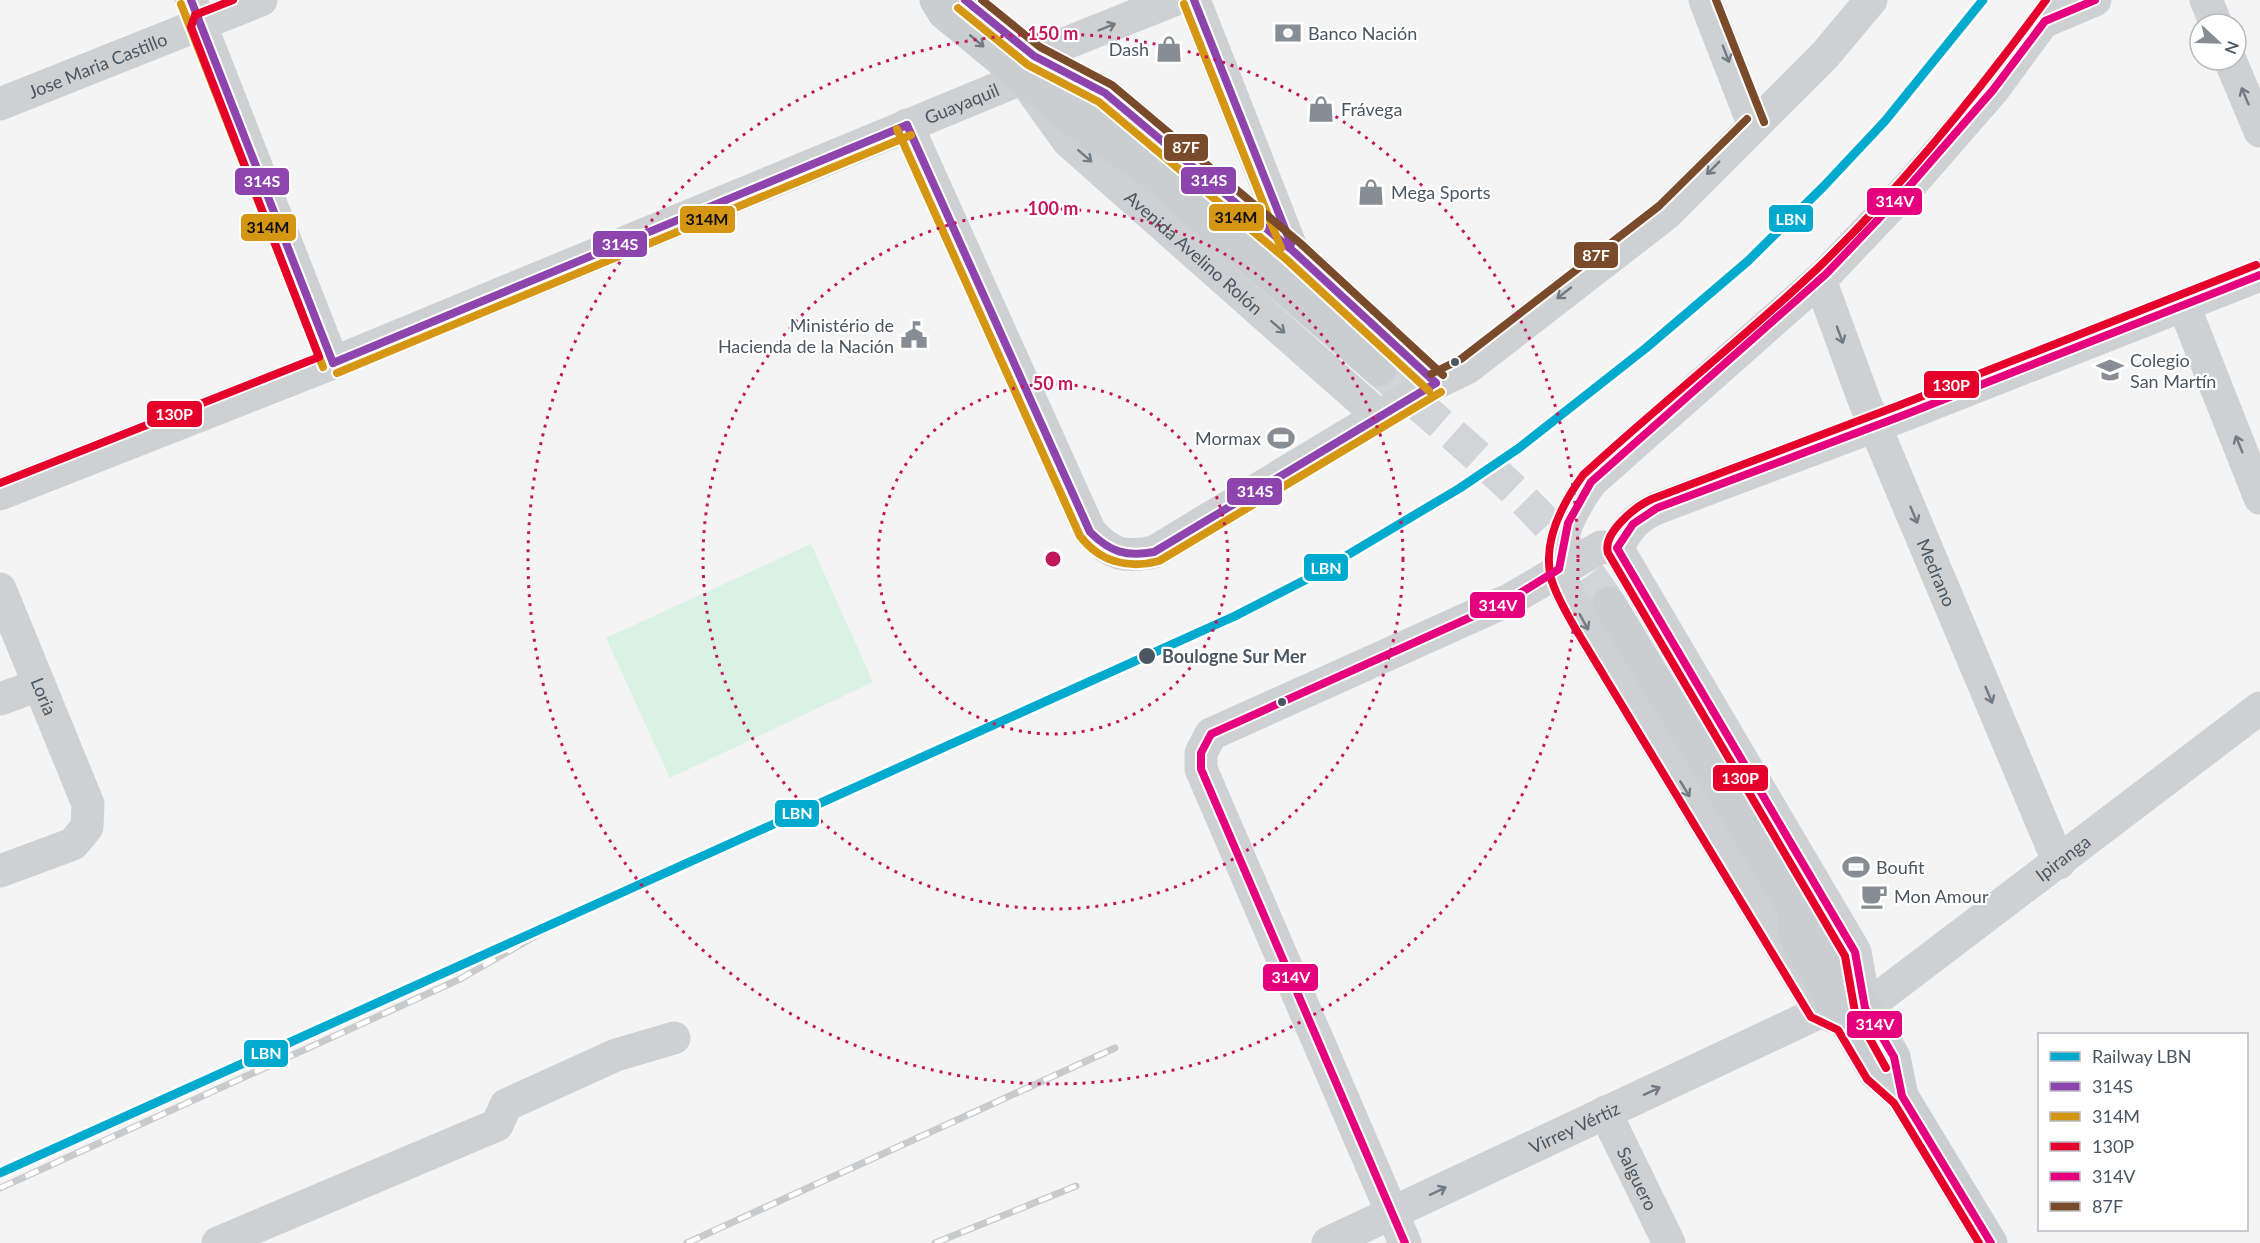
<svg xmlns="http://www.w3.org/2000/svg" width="2260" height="1243" viewBox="0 0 2260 1243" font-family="Lato,sans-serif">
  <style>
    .green { fill: #d9f2e3 }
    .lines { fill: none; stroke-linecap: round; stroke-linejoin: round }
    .major-tunnel { stroke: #d2d4d7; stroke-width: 33; stroke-dasharray: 33 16; stroke-linecap: butt }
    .minor { stroke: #ced0d2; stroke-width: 33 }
    .major { stroke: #caced1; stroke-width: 33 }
    .rail-casing { stroke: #c9cacc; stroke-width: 7 }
    .rail { stroke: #fff; stroke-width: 4.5; stroke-dasharray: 14; stroke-linecap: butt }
    .bus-1-casing { stroke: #fff; stroke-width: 12 }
    .bus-2-casing { stroke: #fff; stroke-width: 12 }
    .bus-3-casing { stroke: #fff; stroke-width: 12 }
    .bus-4-casing { stroke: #fff; stroke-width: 12 }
    .bus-5-casing { stroke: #fff; stroke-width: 12 }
    .bus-1 { stroke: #8e44ad; stroke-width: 8 }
    .bus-2 { stroke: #d49613; stroke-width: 8 }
    .bus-3 { stroke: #e4002b; stroke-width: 8 }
    .bus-4 { stroke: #e5007d; stroke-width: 8 }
    .bus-5 { stroke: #7a4b2a; stroke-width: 8 }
    .rail-1-casing { stroke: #fff; stroke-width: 14 }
    .rail-1 { stroke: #00a9ce; stroke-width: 9 }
    .oneway { stroke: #727b83 }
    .oneway2 { stroke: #707a83 }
    .ring { fill: none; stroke: #c2185b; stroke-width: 3; stroke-dasharray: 3 6 }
    .bus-dot { fill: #4a5661; stroke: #fff; stroke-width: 2 }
    .labels { text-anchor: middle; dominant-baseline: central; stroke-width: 4.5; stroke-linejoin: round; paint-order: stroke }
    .poi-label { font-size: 18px; fill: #4a5661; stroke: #fff; text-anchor: start }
    .street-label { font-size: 18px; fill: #4a5661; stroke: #fff }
    .stop-label { font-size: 18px; font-weight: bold; fill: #4a5661; stroke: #fff; text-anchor: start }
    .centre { fill: #c2185b; stroke: #fff; stroke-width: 3 }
    .ring-label { font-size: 18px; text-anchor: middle; font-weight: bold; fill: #c2185b; stroke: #fff; stroke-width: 4.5; stroke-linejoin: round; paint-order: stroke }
    .line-badge { stroke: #fff; stroke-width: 2 }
    .badge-label { font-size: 16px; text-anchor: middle; font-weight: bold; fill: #fff }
    .pale-badge-label { font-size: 16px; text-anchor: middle; font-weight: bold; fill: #111 }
  </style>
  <rect width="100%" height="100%" fill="#f4f4f4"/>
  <polygon class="green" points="811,544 873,682 670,778 606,638"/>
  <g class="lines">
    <path class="major-tunnel" d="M1379 370C1461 443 1549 510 1609 603"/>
    <g class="minor">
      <polyline points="191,0 333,363"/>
      <polyline points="1194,0 1291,247"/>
      <polyline points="1705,0 1754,126"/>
      <polyline points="2206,0 2216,24"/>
      <polyline points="2045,21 2095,0"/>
      <polyline points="1034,56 1174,0"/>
      <polyline points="2230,60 2260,131"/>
      <polyline points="1075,78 1105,93 1293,251 1436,383"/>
      <path id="s1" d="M0 104 261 0"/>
      <path d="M907 125 1090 532C1111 555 1124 558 1154 552L1379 416 1436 383 1467 368 1666 214 1825 55 1871 0"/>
      <path id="s2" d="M1820 280 1864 400 2059 863"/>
      <polyline points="2184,306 2260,498"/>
      <path id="s3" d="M0 494 333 363 1023 78 1068 141 1379 416"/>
      <path id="s4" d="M1617 548 1855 952 1865 1008 2260 708"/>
      <path d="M1617 548C1628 528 1636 517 1657 508L1904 415 2260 275"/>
      <path id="s5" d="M0 589 88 804 87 827 73 844 0 871"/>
      <polyline points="0,699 39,685"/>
      <path d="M1845 1021 1820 1012 1584 623C1576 607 1561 585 1560 568 1557 536 1573 507 1591 482L1826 274 1906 190 1993 90 2059 0"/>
      <path id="s6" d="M1605 1112 1669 1243"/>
      <polyline points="218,1243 497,1125 506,1105 616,1055 674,1038"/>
      <path id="s7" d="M1328 1243 1820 1012"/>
      <polyline points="1405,1243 1201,769 1201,753 1211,734 1509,600 1601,547 1617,548"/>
    </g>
    <g class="major">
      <polyline points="936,0 944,13 1085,129 1143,165 1379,370"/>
      <polyline points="965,0 1100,110 1129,147"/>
      <polyline points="1609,603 1794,908 1817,926 1894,1057 1902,1096"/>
      <polyline points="1794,908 1796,938 1875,1073 1902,1096 1991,1243"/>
    </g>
    <defs>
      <g id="rail">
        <polyline points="0,1188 460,979 560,922"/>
        <polyline points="687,1243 1115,1048"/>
        <polyline points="935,1243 1076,1186"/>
      </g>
    </defs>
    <use href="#rail" class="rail-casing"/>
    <use href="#rail" class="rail"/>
    <defs>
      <g id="bus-1">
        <polyline points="191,0 333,363"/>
        <polyline points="965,0 1034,56 1105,93 1293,251 1436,383"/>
        <polyline points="1194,0 1291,244"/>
        <path d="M907 125 1090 532C1110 552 1126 557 1154 552L1436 383"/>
        <polyline points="333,363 907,125"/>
      </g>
      <g id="bus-2">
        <polyline points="181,4 323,367"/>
        <polyline points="1184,4 1281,248"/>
        <polyline points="958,8 1028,65 1099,102 1286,259 1429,391"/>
        <path d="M897 129 1080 536C1100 562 1128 569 1159 561L1441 392"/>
        <polyline points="337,373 911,135"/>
      </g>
      <g id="bus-3">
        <polyline points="0,483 319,357 191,27 195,15 233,0"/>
        <path d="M1886 1068 1855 1012 1845 956 1608 553C1602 533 1636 506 1652 499L1900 405 2256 265"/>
        <path d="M1979 1243 1894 1103 1867 1079 1838 1030 1811 1017 1575 628C1566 612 1556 596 1551 578 1542 541 1562 504 1583 475 1660 404 1743 339 1819 267 1903 186 1977 94 2046 0"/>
      </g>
      <g id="bus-4">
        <polyline points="1405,1243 1201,769 1201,753 1211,734 1509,600 1559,569 1568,523 1591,482 1826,274 1906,190 1993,90 2045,21 2095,0"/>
        <polyline points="1991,1243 1902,1096 1894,1057 1865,1008 1855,952 1617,548 1633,524 1657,508 1904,415 2260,275"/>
      </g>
      <g id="bus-5">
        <polyline points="982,0 1040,47 1112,85 1300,243 1443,375"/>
        <polyline points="1716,0 1764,122"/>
        <polyline points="1431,374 1461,359 1659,206 1747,119"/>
      </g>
    </defs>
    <use href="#bus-1" class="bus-1-casing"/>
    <use href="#bus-2" class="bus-2-casing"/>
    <use href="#bus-3" class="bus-3-casing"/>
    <use href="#bus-4" class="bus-4-casing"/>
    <use href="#bus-5" class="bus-5-casing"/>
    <use href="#bus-1" class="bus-1"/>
    <use href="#bus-2" class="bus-2"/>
    <use href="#bus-3" class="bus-3"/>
    <use href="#bus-4" class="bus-4"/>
    <use href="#bus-5" class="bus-5"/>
    <defs>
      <polyline id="rail-1" points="0,1173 1235,616 1309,578 1460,488 1519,448 1646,348 1748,261 1824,186 1885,121 1983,0"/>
    </defs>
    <use href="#rail-1" class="rail-1-casing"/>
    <use href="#rail-1" class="rail-1"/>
  </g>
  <defs><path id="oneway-shaft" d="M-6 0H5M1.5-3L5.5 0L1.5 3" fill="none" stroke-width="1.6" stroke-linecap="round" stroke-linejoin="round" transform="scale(1.5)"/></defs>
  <g class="oneway">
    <use href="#oneway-shaft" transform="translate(1107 27) rotate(-22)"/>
    <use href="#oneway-shaft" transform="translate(1726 54) rotate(69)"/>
    <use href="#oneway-shaft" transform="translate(2245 96) rotate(-113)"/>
    <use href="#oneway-shaft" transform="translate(1085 156) rotate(41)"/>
    <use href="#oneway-shaft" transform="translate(1713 168) rotate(135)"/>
    <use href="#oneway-shaft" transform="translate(1564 293) rotate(142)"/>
    <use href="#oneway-shaft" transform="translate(1278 327) rotate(41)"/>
    <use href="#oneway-shaft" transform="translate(1840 335) rotate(70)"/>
    <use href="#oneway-shaft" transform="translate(2239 444) rotate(-112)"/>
    <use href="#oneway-shaft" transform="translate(1914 515) rotate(67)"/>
    <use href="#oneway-shaft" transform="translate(1584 622) rotate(61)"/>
    <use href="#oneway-shaft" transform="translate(1989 695) rotate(67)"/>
    <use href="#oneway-shaft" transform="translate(1685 789) rotate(59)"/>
    <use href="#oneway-shaft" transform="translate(1652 1091) rotate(-25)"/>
    <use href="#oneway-shaft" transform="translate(1438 1191) rotate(-25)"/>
  </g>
  <use class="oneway2" href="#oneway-shaft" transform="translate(977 41) rotate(40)"/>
  <g class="ring">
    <circle cx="1053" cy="559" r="175"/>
    <circle cx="1053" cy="559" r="350"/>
    <circle cx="1053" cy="559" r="525"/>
  </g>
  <defs>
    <symbol id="bank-bare" viewBox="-9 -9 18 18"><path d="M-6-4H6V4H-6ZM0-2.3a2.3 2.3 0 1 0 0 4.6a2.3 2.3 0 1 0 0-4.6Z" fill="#868d94" stroke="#fff" stroke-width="2.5" paint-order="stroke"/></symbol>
    <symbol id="shop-bare" viewBox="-9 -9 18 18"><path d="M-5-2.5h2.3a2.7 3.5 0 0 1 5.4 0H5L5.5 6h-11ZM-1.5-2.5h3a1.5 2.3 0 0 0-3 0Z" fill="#868d94" stroke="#fff" stroke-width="2.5" paint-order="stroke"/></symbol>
    <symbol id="civic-bare" viewBox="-9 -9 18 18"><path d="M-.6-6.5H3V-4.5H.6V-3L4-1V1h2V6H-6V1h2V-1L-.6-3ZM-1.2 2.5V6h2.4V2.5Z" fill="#868d94" stroke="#fff" stroke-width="2.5" paint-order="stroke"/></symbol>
    <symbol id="school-bare" viewBox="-9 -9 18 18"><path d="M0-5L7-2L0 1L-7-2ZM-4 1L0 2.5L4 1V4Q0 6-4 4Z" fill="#868d94" stroke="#fff" stroke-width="2.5" paint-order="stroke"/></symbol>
    <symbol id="stadium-bare" viewBox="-9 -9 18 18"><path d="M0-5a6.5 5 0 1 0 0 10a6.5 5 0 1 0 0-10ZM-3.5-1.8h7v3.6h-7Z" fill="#868d94" stroke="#fff" stroke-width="2.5" paint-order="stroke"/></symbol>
    <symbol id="cafe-bare" viewBox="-9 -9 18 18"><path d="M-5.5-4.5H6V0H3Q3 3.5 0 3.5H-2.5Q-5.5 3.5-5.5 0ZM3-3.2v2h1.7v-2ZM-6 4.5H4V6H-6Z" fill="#868d94" stroke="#fff" stroke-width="2.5" paint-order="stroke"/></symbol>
  </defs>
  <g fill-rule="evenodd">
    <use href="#bank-bare" x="1269" y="14" width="38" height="38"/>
    <use href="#shop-bare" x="1150" y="30" width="38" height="38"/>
    <use href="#shop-bare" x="1302" y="90" width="38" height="38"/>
    <use href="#shop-bare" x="1352" y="173" width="38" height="38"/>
    <use href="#civic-bare" x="895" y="316" width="38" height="38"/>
    <use href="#school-bare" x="2091" y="351" width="38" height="38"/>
    <use href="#stadium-bare" x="1262" y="419" width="38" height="38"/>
    <use href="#stadium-bare" x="1837" y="848" width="38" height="38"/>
    <use href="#cafe-bare" x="1855" y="877" width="38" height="38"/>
  </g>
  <g class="bus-dot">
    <circle cx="1455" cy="362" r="5"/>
    <circle cx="1147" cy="656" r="9"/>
    <circle cx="1282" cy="702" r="5"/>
  </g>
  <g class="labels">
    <g class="poi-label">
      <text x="1308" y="33">Banco Nación</text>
      <text x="1149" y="49" text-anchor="end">Dash</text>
      <text x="1341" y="109">Frávega</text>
      <text x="1391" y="192">Mega Sports</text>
      <text x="894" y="325" text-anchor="end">Ministério de<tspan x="894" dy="21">Hacienda de la Nación</tspan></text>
      <text x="2130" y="360">Colegio<tspan x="2130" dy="21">San Martín</tspan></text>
      <text x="1261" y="438" text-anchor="end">Mormax</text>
      <text x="1876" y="867">Boufit</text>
      <text x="1894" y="896">Mon Amour</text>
    </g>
    <g class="street-label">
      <text stroke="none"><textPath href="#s1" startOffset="105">Jose Maria Castillo</textPath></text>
      <text stroke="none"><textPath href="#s3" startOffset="1038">Guayaquil</textPath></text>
      <text stroke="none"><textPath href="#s3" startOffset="1350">Avenida Avelino Rolón</textPath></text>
      <text stroke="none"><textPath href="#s2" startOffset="315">Medrano</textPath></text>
      <text stroke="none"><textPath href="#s5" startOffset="116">Loria</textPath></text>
      <text stroke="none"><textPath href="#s4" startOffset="774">Ipiranga</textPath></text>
      <text stroke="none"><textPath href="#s7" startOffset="272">Virrey Vértiz</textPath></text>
      <text stroke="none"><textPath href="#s6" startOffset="74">Salguero</textPath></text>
    </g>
    <g class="stop-label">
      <text x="1162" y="656">Boulogne Sur Mer</text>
    </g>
  </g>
  <circle cx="1053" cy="559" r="9" class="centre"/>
  <g class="ring-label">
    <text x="1053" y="40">150 m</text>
    <text x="1053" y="215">100 m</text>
    <text x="1053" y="390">50 m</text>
  </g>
  <g class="line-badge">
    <rect x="1163" y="133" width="46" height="29" rx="6" fill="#7a4b2a"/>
    <rect x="1180" y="166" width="57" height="29" rx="6" fill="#8e44ad"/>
    <rect x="234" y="167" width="56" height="29" rx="6" fill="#8e44ad"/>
    <rect x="1866" y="187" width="57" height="29" rx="6" fill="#e5007d"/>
    <rect x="1208" y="203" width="57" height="29" rx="6" fill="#d49613"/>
    <rect x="1768" y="204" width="46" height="29" rx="6" fill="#00a9ce"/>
    <rect x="679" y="205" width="57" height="29" rx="6" fill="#d49613"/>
    <rect x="240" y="213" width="57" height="29" rx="6" fill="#d49613"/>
    <rect x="592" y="230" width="56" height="28" rx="6" fill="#8e44ad"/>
    <rect x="1573" y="241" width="46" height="28" rx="6" fill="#7a4b2a"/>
    <rect x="1923" y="370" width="57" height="29" rx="6" fill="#e4002b"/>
    <rect x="146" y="400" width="57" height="28" rx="6" fill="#e4002b"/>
    <rect x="1226" y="477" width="57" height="29" rx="6" fill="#8e44ad"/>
    <rect x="1303" y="553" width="46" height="29" rx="6" fill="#00a9ce"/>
    <rect x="1469" y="591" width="57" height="28" rx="6" fill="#e5007d"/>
    <rect x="1712" y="764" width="57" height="28" rx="6" fill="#e4002b"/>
    <rect x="774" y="799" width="46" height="29" rx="6" fill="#00a9ce"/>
    <rect x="1262" y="963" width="57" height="29" rx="6" fill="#e5007d"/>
    <rect x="1846" y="1010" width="57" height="29" rx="6" fill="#e5007d"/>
    <rect x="243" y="1039" width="46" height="29" rx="6" fill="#00a9ce"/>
  </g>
  <g class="badge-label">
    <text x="1186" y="153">87F</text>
    <text x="1209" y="186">314S</text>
    <text x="262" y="187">314S</text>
    <text x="1895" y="207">314V</text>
    <text x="1791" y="225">LBN</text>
    <text x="620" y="250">314S</text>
    <text x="1596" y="261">87F</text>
    <text x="1951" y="391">130P</text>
    <text x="174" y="420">130P</text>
    <text x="1255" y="497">314S</text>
    <text x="1326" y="574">LBN</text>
    <text x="1498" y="611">314V</text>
    <text x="1740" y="784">130P</text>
    <text x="797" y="819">LBN</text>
    <text x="1291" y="983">314V</text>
    <text x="1875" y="1030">314V</text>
    <text x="266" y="1059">LBN</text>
  </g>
  <g class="pale-badge-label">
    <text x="1236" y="223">314M</text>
    <text x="707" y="225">314M</text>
    <text x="268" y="233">314M</text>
  </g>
  <rect x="2038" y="1033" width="210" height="198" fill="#ffffff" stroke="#b7bbc0" stroke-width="1.5"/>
  <rect x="2050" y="1052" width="30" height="9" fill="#00a9ce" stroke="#b7bbc0" stroke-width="1.5"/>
  <text x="2092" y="1063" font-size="18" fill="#4a5661">Railway LBN</text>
  <rect x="2050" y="1082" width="30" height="9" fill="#8e44ad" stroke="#b7bbc0" stroke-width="1.5"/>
  <text x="2092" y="1093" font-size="18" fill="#4a5661">314S</text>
  <rect x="2050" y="1112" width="30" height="9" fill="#d49613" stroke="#b7bbc0" stroke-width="1.5"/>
  <text x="2092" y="1123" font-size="18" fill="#4a5661">314M</text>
  <rect x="2050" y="1142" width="30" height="9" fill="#e4002b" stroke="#b7bbc0" stroke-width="1.5"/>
  <text x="2092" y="1153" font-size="18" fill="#4a5661">130P</text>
  <rect x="2050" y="1172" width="30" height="9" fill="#e5007d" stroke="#b7bbc0" stroke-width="1.5"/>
  <text x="2092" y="1183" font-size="18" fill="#4a5661">314V</text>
  <rect x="2050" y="1202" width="30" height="9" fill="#7a4b2a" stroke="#b7bbc0" stroke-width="1.5"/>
  <text x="2092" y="1213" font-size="18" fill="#4a5661">87F</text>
  <g transform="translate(2218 42) rotate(112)"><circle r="28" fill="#ffffff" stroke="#b7bbc0" stroke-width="1.5"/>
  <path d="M0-4.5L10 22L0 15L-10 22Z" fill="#868d94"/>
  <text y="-9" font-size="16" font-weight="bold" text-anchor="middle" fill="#4a5661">N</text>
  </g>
</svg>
